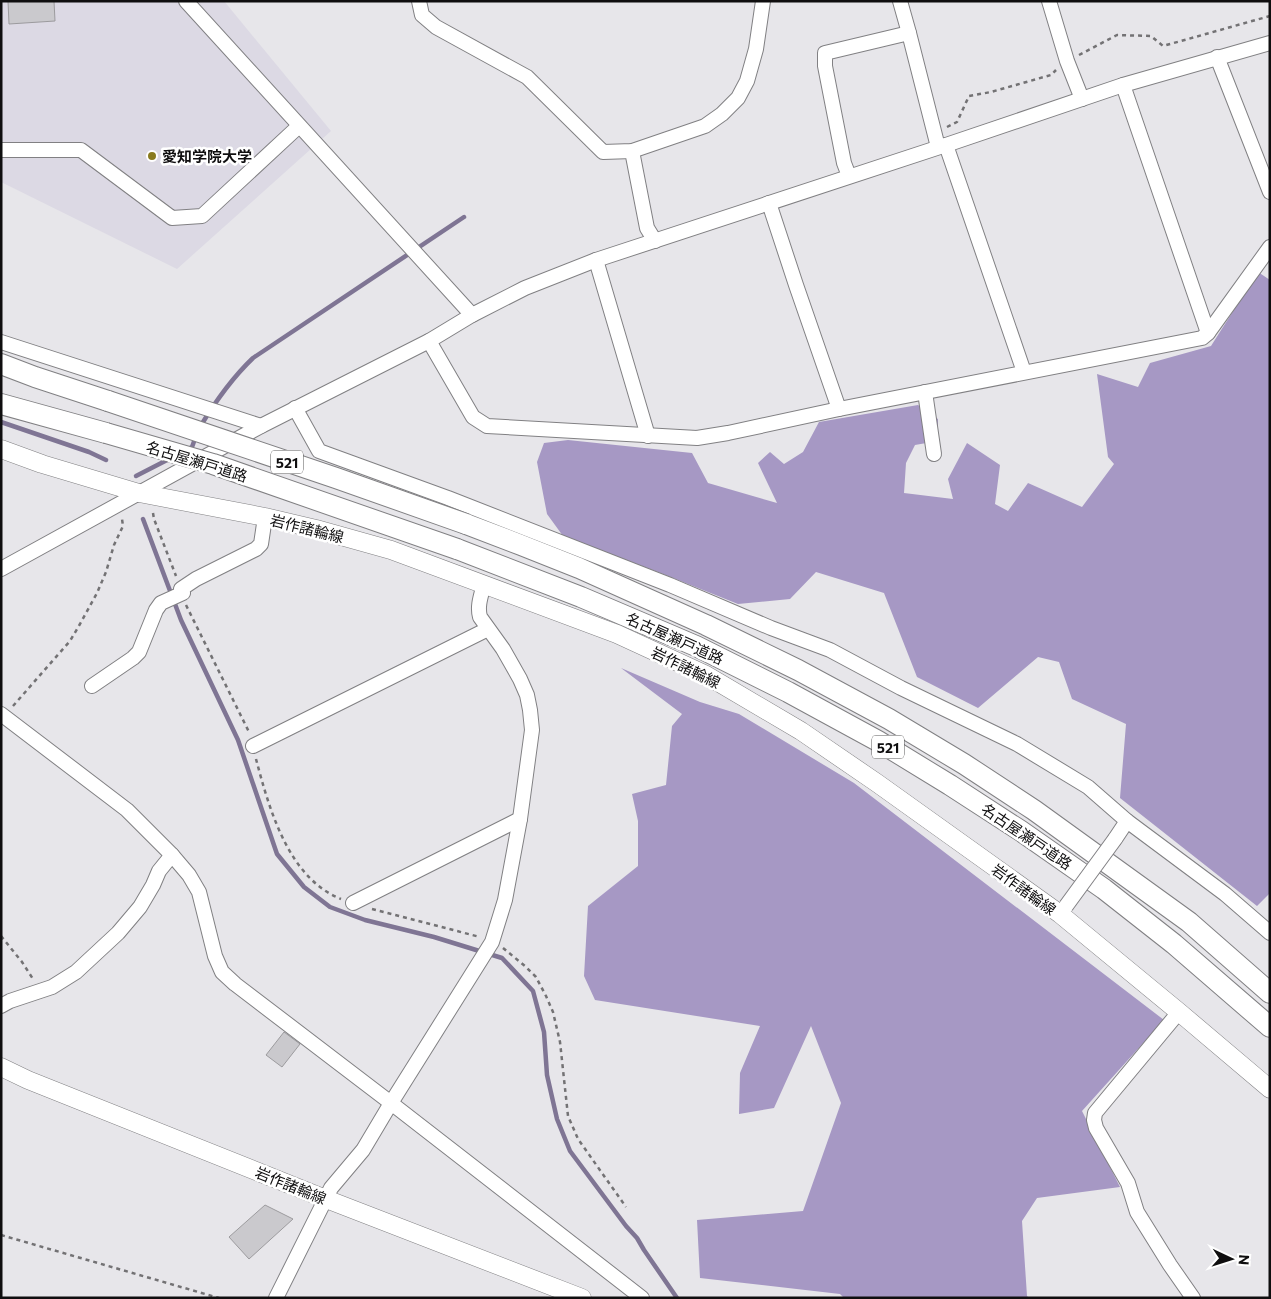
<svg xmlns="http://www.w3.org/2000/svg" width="1271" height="1299" viewBox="0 0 1271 1299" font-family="Commissioner,'Noto Sans JP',sans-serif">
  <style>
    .built { fill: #dcd9e4 }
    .forest { fill: #a698c4 }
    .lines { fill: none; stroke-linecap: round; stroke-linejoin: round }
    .stream { stroke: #7f7594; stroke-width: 4.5 }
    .building { fill: #cac9cd; stroke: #9c9b9e }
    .minor-casing { stroke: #818083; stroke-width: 16 }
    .major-casing { stroke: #818083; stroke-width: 19 }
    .highway-casing { stroke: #818083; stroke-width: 22 }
    .path { stroke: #737274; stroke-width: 2.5; stroke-dasharray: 4 4; stroke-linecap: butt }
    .minor { stroke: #fff; stroke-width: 14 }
    .major { stroke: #fff; stroke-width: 18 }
    .highway { stroke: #fff; stroke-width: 20 }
    .minor-bridge-casing { stroke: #818083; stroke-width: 16; stroke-linecap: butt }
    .highway-bridge-casing { stroke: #818083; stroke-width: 22; stroke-linecap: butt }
    .minor-bridge { stroke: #fff; stroke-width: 14 }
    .highway-bridge { stroke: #fff; stroke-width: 20 }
    .poi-dot { fill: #897a1f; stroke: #fff; stroke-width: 2 }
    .labels { text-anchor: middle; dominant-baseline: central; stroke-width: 5; stroke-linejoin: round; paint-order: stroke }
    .shield { fill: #fff; stroke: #575657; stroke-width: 1 }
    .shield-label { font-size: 14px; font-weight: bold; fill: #0f0e0f }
    .poi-label { font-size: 15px; font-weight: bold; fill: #0f0e0f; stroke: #fff; text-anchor: start }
    .street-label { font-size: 15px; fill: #0f0e0f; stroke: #fff }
  </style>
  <rect width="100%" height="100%" fill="#e7e6ea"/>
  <polygon class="built" points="1,1 224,1 331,131 177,269 1,182"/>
  <g class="forest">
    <polygon points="1258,272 1270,280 1270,893 1257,906 1120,798 1126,724 1072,699 1059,662 1038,657 978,708 917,677 884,593 816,572 790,599 738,604 658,572 563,536 547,514 537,462 544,443 568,440 692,453 708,483 777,503 758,463 770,452 784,464 803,452 819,422 918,405 938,419 938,441 915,445 906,463 904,493 953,499 948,479 967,443 1000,465 995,504 1008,511 1028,483 1082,507 1114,464 1108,457 1097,374 1138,387 1150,363 1211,346"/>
    <polygon points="621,668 700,702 739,714 854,783 1164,1020 1082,1111 1120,1187 1037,1198 1022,1221 1027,1296 1029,1298 844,1298 840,1294 700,1278 697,1220 803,1211 841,1103 811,1026 774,1108 739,1114 740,1073 760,1026 595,1000 584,976 588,906 638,866 638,821 632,794 666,785 672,726 682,714"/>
  </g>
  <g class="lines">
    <g class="stream">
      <polyline points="1,422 89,452 106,460"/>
      <path d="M200 427C215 402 231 379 253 358L464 217"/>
      <polyline points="187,450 192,447 196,436"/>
      <polyline points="136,476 171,458"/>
      <polyline points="143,519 181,620 238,740 277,854 304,887 330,907 365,920 434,937 502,958 533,991 544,1032 547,1075 557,1119 570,1151 626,1226 637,1238 644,1250 677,1298"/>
    </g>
  </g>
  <g class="building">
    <polygon points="8,1 54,1 55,21 9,24"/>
    <polygon points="284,1032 300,1044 282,1067 266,1055"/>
    <polygon points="265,1205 293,1219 249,1259 229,1237"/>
  </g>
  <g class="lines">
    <defs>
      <g id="minor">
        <polyline points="186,1 472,315"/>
        <polyline points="419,1 422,15 436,27 527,77 603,152 632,151 705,126 722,114 738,98 747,81 756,49 763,1"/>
        <polyline points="900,1 909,33 938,147"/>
        <polyline points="1049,1 1067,61 1082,99"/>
        <polyline points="1217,57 1270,192"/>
        <polyline points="1123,85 1208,333"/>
        <polyline points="946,145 1024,372"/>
        <polyline points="1,150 81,150 172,218 202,216 299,126"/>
        <polyline points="632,151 647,228 655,241"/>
        <polyline points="849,176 844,163 825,66 825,53 909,33"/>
        <polyline points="769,203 796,285 839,409"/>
        <polyline points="596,260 648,436"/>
        <polyline points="429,341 473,417 487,426 697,438 728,433 839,409 1202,338 1208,333 1270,247"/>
        <polyline points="1,342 261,426"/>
        <polyline points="925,392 934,454"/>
        <polyline points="295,408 319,451 448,498 670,585 771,628 830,650 901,688 1017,744 1088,787 1127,821 1115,839"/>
        <polyline points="1,569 261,426 429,341 472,315 525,288 596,260 946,145 1123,85 1270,43"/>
        <polyline points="92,686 133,658 139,652 156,610 161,603 183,593 181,589 196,579 256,549 261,544 265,517"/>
        <polyline points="1,714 127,810 172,855 189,875 199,892 215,956 222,972 235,984 391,1103 642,1298"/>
        <polyline points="253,746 488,629"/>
        <polyline points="1127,821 1225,894 1270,933"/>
        <polyline points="353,903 520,819"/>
        <polyline points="1,1006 10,1001 52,987 76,972 118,933 140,907 153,885 159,871 172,855"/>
        <polyline points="1179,1012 1095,1113 1094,1120 1096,1128 1128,1183 1137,1212 1170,1265 1193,1298"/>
        <path d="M276 1298 331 1188 363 1150 391 1103 492 942 505 900 520 819 532 730 530 710 527 695 520 679 503 649 480 617C477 606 481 596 484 584"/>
      </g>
      <g id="major">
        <polyline points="1,449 42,464 139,493 265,517 316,529 391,550 617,634 706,675 801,731 877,783 1060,914 1179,1012 1270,1089"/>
        <polyline points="1,1067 28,1080 326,1199 582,1298"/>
      </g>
      <g id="highway">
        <polyline points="1,364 35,377 108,401"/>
        <polyline points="1,404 106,433"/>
        <polyline points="466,524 521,545 579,568 706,625 798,670 889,719 964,764 1034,810 1189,922 1270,993"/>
        <polyline points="457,549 581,597 696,646 788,692 878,741 950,785 1021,831 1104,889 1174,944 1270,1027"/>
      </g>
    </defs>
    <use href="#minor" class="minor-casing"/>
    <use href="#major" class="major-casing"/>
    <use href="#highway" class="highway-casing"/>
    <g class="path">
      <polyline points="1079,55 1117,35 1151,36 1163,46 1270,16"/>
      <polyline points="947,127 957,122 969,96 991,92 1051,75 1056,70"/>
      <polyline points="153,513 154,519 176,576"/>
      <polyline points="186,605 249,732"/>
      <polyline points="13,706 70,641 80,624 97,593 106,572 114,545 123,526 122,519"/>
      <path d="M256 759C269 808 288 878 341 899"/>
      <polyline points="372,909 480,937"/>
      <polyline points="1,936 22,962 33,979"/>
      <polyline points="503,948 525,966 536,977 546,996 553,1012 560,1042 568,1116 578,1139 626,1207"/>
      <polyline points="1,1235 219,1298"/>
    </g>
    <use href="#minor" class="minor"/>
    <use href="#major" class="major"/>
    <use href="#highway" class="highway"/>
    <defs>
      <polyline id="minor-bridge" points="1066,906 1115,839"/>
      <g id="highway-bridge">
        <polyline points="108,401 336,478 466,524"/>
        <polyline points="106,433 213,464 457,549"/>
      </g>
    </defs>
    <use href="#minor-bridge" class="minor-bridge-casing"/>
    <use href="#highway-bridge" class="highway-bridge-casing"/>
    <use href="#minor-bridge" class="minor-bridge"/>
    <use href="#highway-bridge" class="highway-bridge"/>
  </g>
  <circle class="poi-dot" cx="152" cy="156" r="5"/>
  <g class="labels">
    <g class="shield">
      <rect x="271" y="450.5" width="32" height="23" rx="4"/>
      <rect x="872" y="735.5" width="32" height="23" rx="4"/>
    </g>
    <g class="shield-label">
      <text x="287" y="462">521</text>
      <text x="888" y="747">521</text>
    </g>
    <g class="poi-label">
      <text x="162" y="156">愛知学院大学</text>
    </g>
    <g class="street-label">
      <text transform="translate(197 461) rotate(17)">名古屋瀬戸道路</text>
      <text transform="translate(307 528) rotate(14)">岩作諸輪線</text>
      <text transform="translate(675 638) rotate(24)">名古屋瀬戸道路</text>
      <text transform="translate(686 667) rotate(26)">岩作諸輪線</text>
      <text transform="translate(1027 836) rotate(34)">名古屋瀬戸道路</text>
      <text transform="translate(1024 889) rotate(36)">岩作諸輪線</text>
      <text transform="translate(291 1185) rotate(22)">岩作諸輪線</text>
    </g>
  </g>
  <rect width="1271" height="1299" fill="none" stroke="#0f0e0f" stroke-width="5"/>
  <g transform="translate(1231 1259) rotate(94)" stroke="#ffffff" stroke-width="4" paint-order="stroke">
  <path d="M0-4L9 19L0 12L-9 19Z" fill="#0f0e0f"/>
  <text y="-8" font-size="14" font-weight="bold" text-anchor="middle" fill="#0f0e0f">N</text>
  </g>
</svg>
